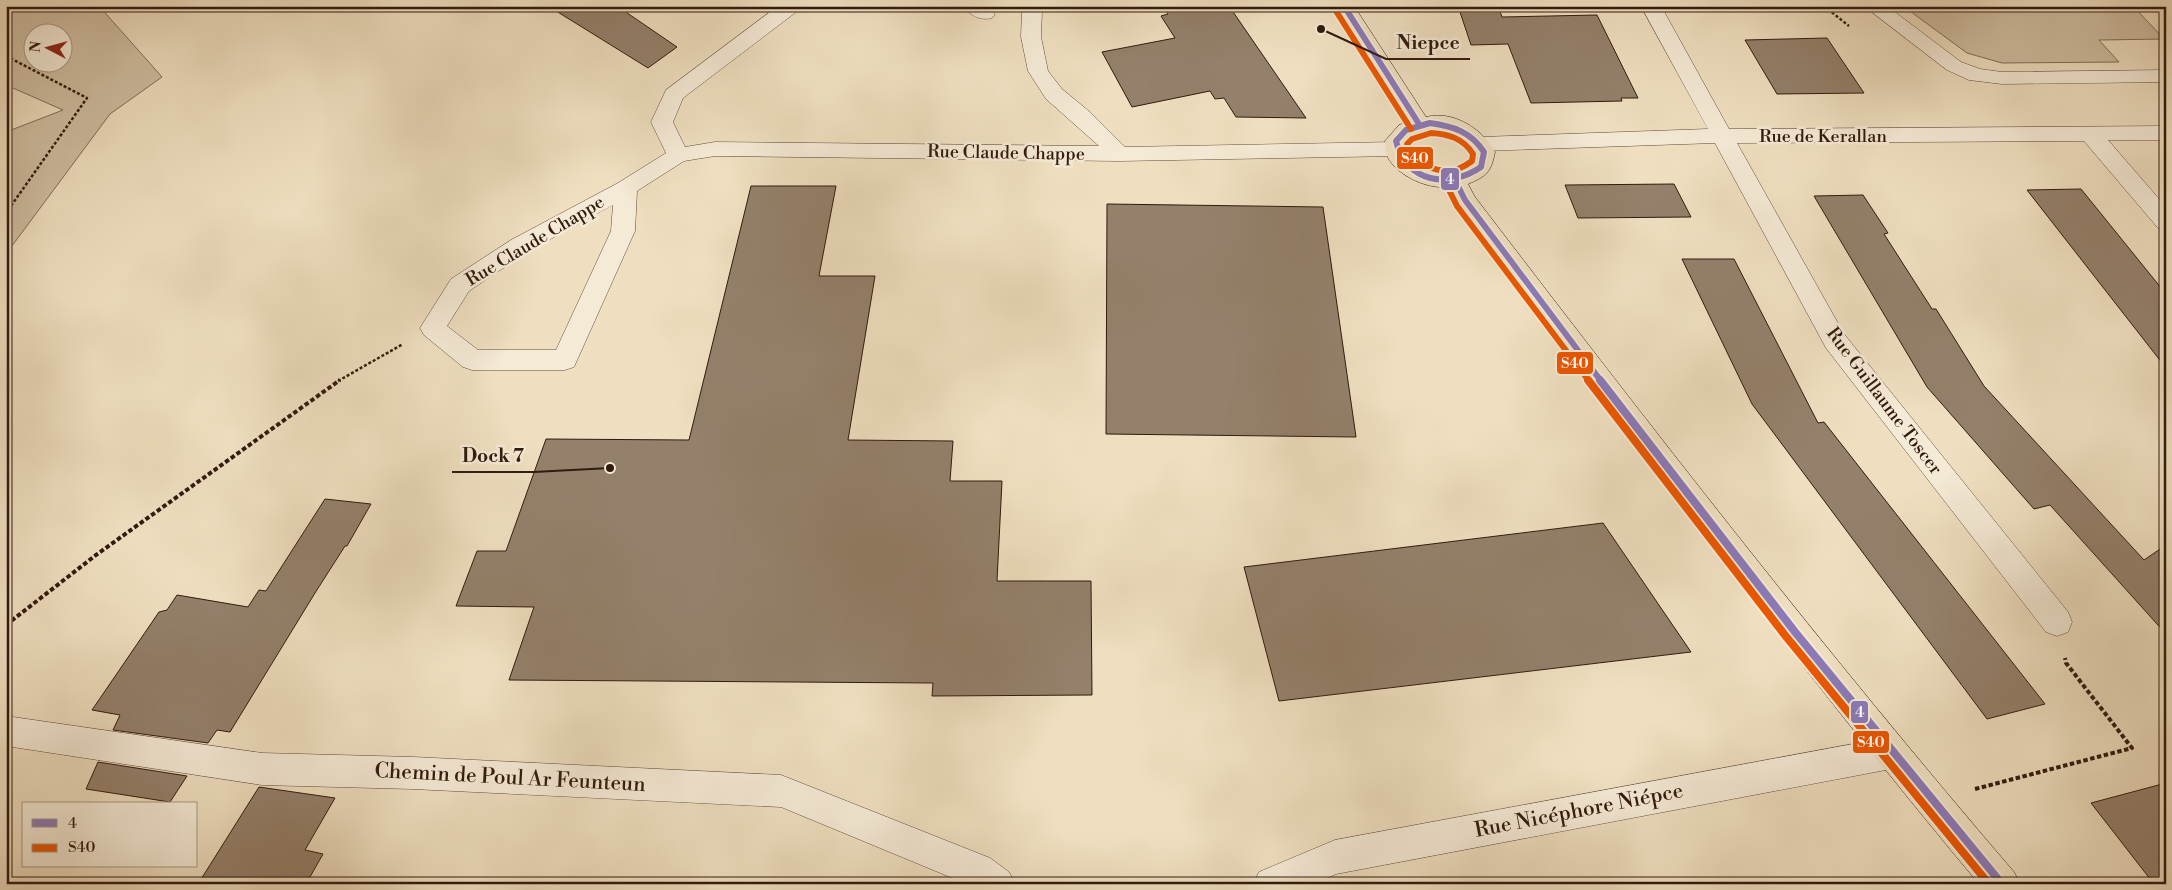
<svg xmlns="http://www.w3.org/2000/svg" width="2172" height="890" viewBox="0 0 2172 890" font-family="'Libre Bodoni',serif">
  <style>
    .green { fill: #cfbea2; stroke: #806c58; fill-rule: evenodd }
    .building { fill: #94806b; stroke: #311a0e }
    .lines { fill: none; stroke-linecap: round; stroke-linejoin: round }
    .minor-casing { stroke: #604b3a; stroke-width: 1 }
    .major-casing { stroke: #311a0e; stroke-width: 1 }
    .path-far1 { stroke: #311a0e; stroke-width: 2.5; stroke-dasharray: 3 2; stroke-linecap: butt }
    .path { stroke: #311a0e; stroke-width: 4; stroke-dasharray: 4.5 2.5; stroke-linecap: butt }
    .minor { fill: #f5ead6; fill-rule: evenodd }
    .major { fill: #efdfc0; fill-rule: evenodd }
    .bus-1-far1-casing { stroke: #f5ead6; stroke-width: 9 }
    .bus-1-casing { stroke: #f5ead6; stroke-width: 12 }
    .bus-2-far1-casing { stroke: #f5ead6; stroke-width: 9 }
    .bus-2-casing { stroke: #f5ead6; stroke-width: 12 }
    .bus-1-far1 { stroke: #8b7ab7; stroke-width: 6 }
    .bus-1 { stroke: #8b7ab7; stroke-width: 8 }
    .bus-2-far1 { stroke: #ea5701; stroke-width: 6 }
    .bus-2 { stroke: #ea5701; stroke-width: 8 }
    .labels { text-anchor: middle; dominant-baseline: central; stroke-width: 5; stroke-linejoin: round; paint-order: stroke }
    .street-label { font-size: 18px; fill: #311a0e; stroke: #f5ead6 }
    .near-street-label { font-size: 21px; fill: #311a0e; stroke: #f5ead6 }
    .leader { fill: none; stroke: #311a0e; stroke-width: 2 }
    .callout-dot { fill: #311a0e; stroke: #f5ead6; stroke-width: 2 }
    .callout-label { font-size: 19px; text-anchor: middle; font-weight: bold; fill: #311a0e; stroke: #f5ead6; stroke-width: 5; stroke-linejoin: round; paint-order: stroke }
    .line-badge { stroke: #f5ead6; stroke-width: 2 }
    .badge-label { font-size: 14px; text-anchor: middle; font-weight: bold; fill: #fff }
  </style>
  <rect width="100%" height="100%" fill="#efdfc0"/>
  <filter id="stains"><feTurbulence type="fractalNoise" baseFrequency=".004" numOctaves="4"/><feColorMatrix values="0 0 0 0 .2 0 0 0 0 .09 0 0 0 0 .02 0 0 0 .5 -.17"/></filter>
  <radialGradient id="worn" r=".72"><stop offset=".6" stop-color="#630" stop-opacity="0"/><stop offset="1" stop-color="#630" stop-opacity=".3"/></radialGradient>
  <g class="green">
    <path d="M12 6H99L162 77 110 114 6 254V132L63 110 6 85V10ZM32 32H62V62H32Z"/>
    <polygon points="1903,6 2133,6 2164,39 2099,40 2119,62 2002,63 1967,53"/>
  </g>
  <g class="building">
    <polygon points="548,6 617,6 677,47 648,68"/>
    <polygon points="1163,6 1229,6 1306,118 1236,117 1224,98 1215,99 1210,91 1132,107 1102,52 1175,38 1161,16 1168,14"/>
    <polygon points="1458,6 1498,6 1502,17 1597,15 1638,98 1621,98 1622,101 1531,103 1508,44 1471,45"/>
    <polygon points="1827,38 1864,93 1777,94 1745,40"/>
    <polygon points="1674,184 1691,217 1578,218 1565,185"/>
    <polygon points="751,186 836,186 819,276 875,276 848,440 953,441 950,481 1002,481 997,581 1091,581 1092,695 932,696 933,683 509,680 534,607 456,606 477,551 506,551 546,439 689,440"/>
    <polygon points="2081,189 2166,294 2166,368 2027,190"/>
    <polygon points="1863,195 1888,233 1884,234 1932,309 1936,309 1984,386 2144,560 2166,545 2166,634 2050,505 2034,509 1927,387 1814,196"/>
    <polygon points="1107,204 1323,207 1356,437 1106,434"/>
    <polygon points="1682,259 1734,259 1818,423 1824,422 2045,704 1987,719 1752,404"/>
    <polygon points="325,499 371,504 347,546 345,546 315,593 230,732 217,730 208,743 113,730 120,715 92,710 159,612 167,610 177,595 248,607 259,590 266,591"/>
    <polygon points="1603,523 1691,652 1279,701 1244,567"/>
    <polygon points="98,762 187,776 170,802 86,789"/>
    <polygon points="2166,783 2166,884 2154,884 2091,803"/>
    <polygon points="259,787 335,798 305,850 323,854 306,884 198,884"/>
  </g>
  <g class="lines">
    <defs>
      <g id="minor">
        <path d="M778 6H804L683 98 673 122 685 147 715 142 1099 146 1046 99 1028 71 1021 37 1022 10 1019 6H1039L1042 10 1041 37 1048 71 1062 89 1090 112 1125 147 1396 142 1404 144 1407 149 1404 154 1396 156 1119 161 715 156 684 161 637 191 635 231 574 367 565 370H472L463 367 424 335 420 328 451 279 511 240 618 183 666 153 651 122 666 90ZM613 205 611 231 556 350H478L447 326 469 291 527 252Z"/>
        <path d="M963 6H987L995 14 992 18C981 21 970 16 963 6Z"/>
        <polygon points="1641,6 1661,6 1729,129 2166,126 2166,140 2108,140 2166,207 2166,230 2158,228 2084,141 1737,143 1844,334 2068,612 2072,622 2068,632 2057,636 2046,632 1826,348 1715,143 1481,151 1473,149 1470,144 1473,139 1481,137 1708,129"/>
        <polygon points="1864,6 1887,6 1961,62 1980,69 2002,72 2166,70 2166,82 2002,84 1969,80 1947,70"/>
        <polygon points="6,716 262,753 413,757 781,775 990,858 1009,872 1015,884 967,884 781,807 413,789 262,785 6,746"/>
        <polygon points="1891,737 1903,742 1907,753 1903,764 1891,769 1336,874 1313,884 1253,884 1259,872 1335,840"/>
      </g>
      <path id="major" d="M1334 6H1354L1426 117C1453 110 1483 129 1495 152 1491 172 1487 176 1468 184L1475 197C1650 426 1826 653 2014 872L2020 884H1979C1796 665 1626 435 1457 206L1447 187C1426 189 1393 174 1386 153 1385 149 1386 144 1385 141L1399 125 1407 122ZM1431 130C1448 131 1464 136 1473 152L1470 163C1466 166 1461 170 1456 171 1435 177 1410 164 1408 142L1414 135Z"/>
    </defs>
    <use href="#minor" class="minor-casing"/>
    <use href="#major" class="major-casing"/>
    <g class="path-far1">
      <polyline points="1824,6 1849,26"/>
      <polyline points="6,56 87,98 6,213"/>
      <polyline points="338,381 403,344"/>
    </g>
    <g class="path">
      <polyline points="6,450 10,463 6,467"/>
      <polyline points="6,625 96,555 340,380"/>
      <polyline points="1975,789 2132,748 2066,663 2065,658"/>
    </g>
    <use href="#minor" class="minor"/>
    <use href="#major" class="major"/>
    <defs>
      <g id="bus-1-far1">
        <polyline points="1344,6 1419,124"/>
        <path d="M1430 123C1453 126 1471 132 1484 152L1481 167C1449 189 1406 183 1396 141L1406 130Z"/>
        <polyline points="1455,180 1465,200 1601,381"/>
      </g>
      <polyline id="bus-1" points="1600,380 1795,632 2002,884"/>
      <g id="bus-2-far1">
        <polyline points="1336,11 1411,129"/>
        <path d="M1431 133C1448 134 1463 138 1473 154L1472 161C1468 164 1463 167 1458 169 1439 175 1413 164 1407 144L1412 139Z"/>
        <polyline points="1446,184 1457,206 1589,381"/>
      </g>
      <polyline id="bus-2" points="1588,380 1784,634 1989,884"/>
    </defs>
    <use href="#bus-1-far1" class="bus-1-far1-casing"/>
    <use href="#bus-1" class="bus-1-casing"/>
    <use href="#bus-2-far1" class="bus-2-far1-casing"/>
    <use href="#bus-2" class="bus-2-casing"/>
    <use href="#bus-1-far1" class="bus-1-far1"/>
    <use href="#bus-1" class="bus-1"/>
    <use href="#bus-2-far1" class="bus-2-far1"/>
    <use href="#bus-2" class="bus-2"/>
  </g>
  <g class="labels">
    <g class="street-label">
      <text x="1823" y="136">Rue de Kerallan</text>
      <text transform="translate(1006 153) rotate(1)">Rue Claude Chappe</text>
      <text transform="translate(535 241) rotate(-31)">Rue Claude Chappe</text>
      <text transform="translate(1884 401) rotate(53)">Rue Guillaume Toscer</text>
    </g>
    <g class="near-street-label">
      <text transform="translate(510 778) rotate(3)">Chemin de Poul Ar Feunteun</text>
      <text transform="translate(1579 811) rotate(-11)">Rue Nicéphore Niépce</text>
    </g>
  </g>
  <path class="leader" d="M1321 29L1386 59H1470M610 468L534 472H452"/>
  <g class="callout-dot">
    <circle cx="1321" cy="29" r="5"/>
    <circle cx="610" cy="468" r="5"/>
  </g>
  <g class="callout-label">
    <text x="1428" y="49">Niepce</text>
    <text x="493" y="462">Dock 7</text>
  </g>
  <g class="line-badge">
    <rect x="1396" y="146" width="38" height="24" rx="5" fill="#ea5701"/>
    <rect x="1440" y="167" width="20" height="24" rx="5" fill="#8b7ab7"/>
    <rect x="1556" y="351" width="38" height="24" rx="5" fill="#ea5701"/>
    <rect x="1850" y="700" width="19" height="24" rx="5" fill="#8b7ab7"/>
    <rect x="1852" y="730" width="38" height="24" rx="5" fill="#ea5701"/>
  </g>
  <g class="badge-label">
    <text x="1415" y="163">S40</text>
    <text x="1450" y="184">4</text>
    <text x="1575" y="368">S40</text>
    <text x="1860" y="717">4</text>
    <text x="1871" y="747">S40</text>
  </g>
  <rect width="2172" height="890" fill="none" stroke="#efdfc0" stroke-width="25"/>
  <rect x="8" y="8" width="2157" height="875" fill="none" stroke="#311a0e" stroke-width="2.5"/>
  <rect x="12" y="12" width="2147" height="865" fill="none" stroke="#311a0e"/>
  <rect x="22" y="802" width="175" height="65" fill="#f5ead6" stroke="#a79786"/>
  <rect x="32" y="819" width="25" height="8" fill="#8b7ab7" stroke="#a79786"/>
  <text x="68" y="828" font-size="15" fill="#311a0e">4</text>
  <rect x="32" y="844" width="25" height="8" fill="#ea5701" stroke="#a79786"/>
  <text x="68" y="852" font-size="15" fill="#311a0e">S40</text>
  <g transform="translate(48 48) rotate(276)"><circle r="24" fill="#f5ead6" stroke="#a79786"/>
  <path d="M0-4L9 19L0 12L-9 19Z" fill="#8f2418"/>
  <text y="-8" font-size="14" font-weight="bold" text-anchor="middle" fill="#311a0e">N</text>
  </g>
  <rect width="100%" height="100%" filter="url(#stains)"/>
  <rect width="100%" height="100%" fill="url(#worn)"/>
</svg>
